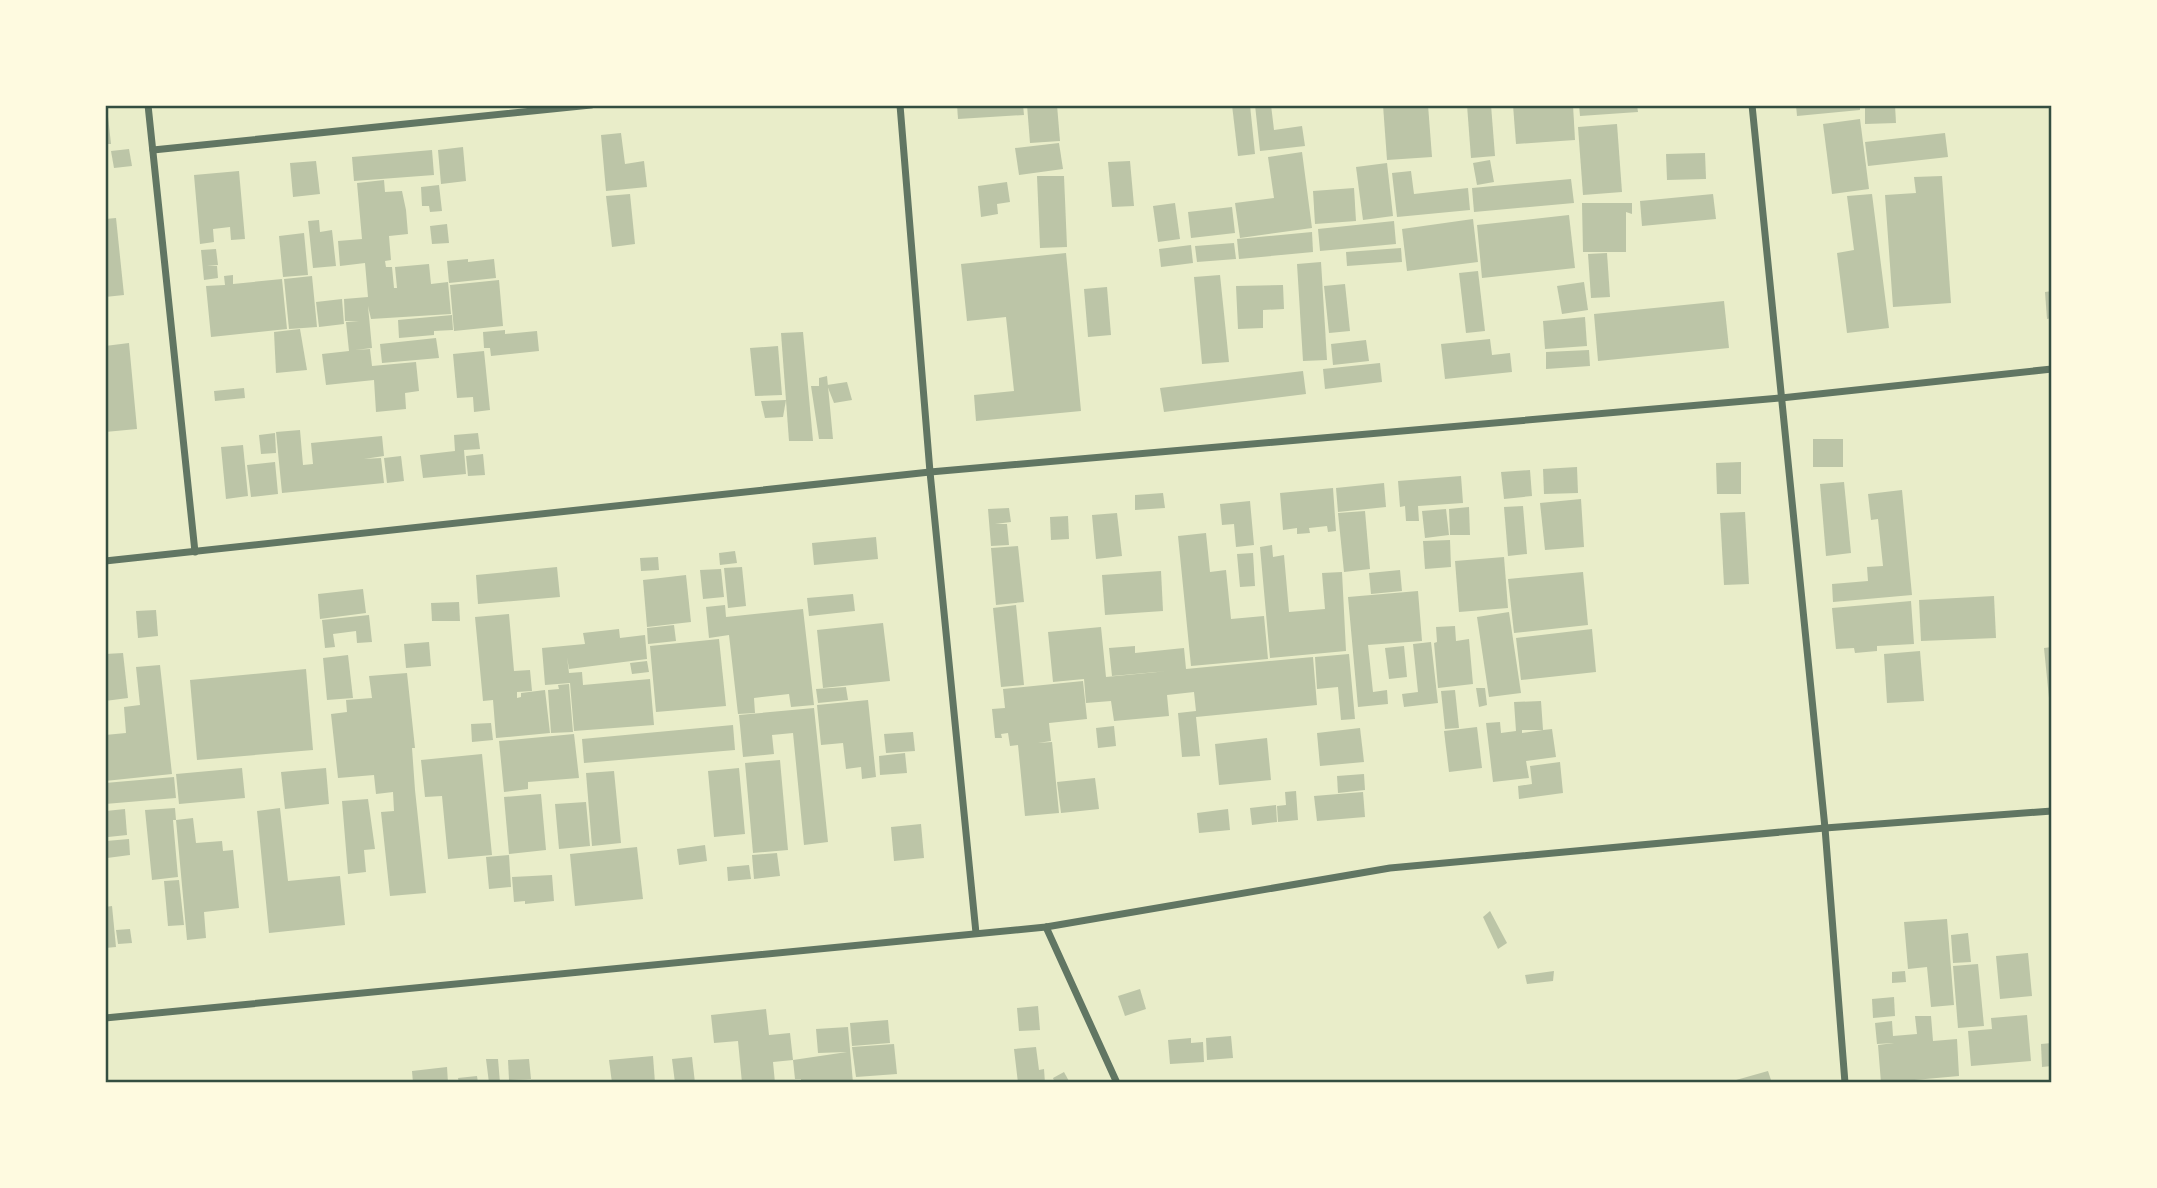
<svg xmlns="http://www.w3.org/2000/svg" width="2157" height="1188" viewBox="0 0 2157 1188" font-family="'PT Sans',sans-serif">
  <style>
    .building { fill: #bcc5a7 }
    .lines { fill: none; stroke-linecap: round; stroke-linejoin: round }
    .minor { stroke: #617663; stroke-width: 7 }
    .neatline { fill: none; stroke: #344e41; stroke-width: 2.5 }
  </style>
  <rect width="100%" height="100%" fill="#e9edc9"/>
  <g class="building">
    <polygon points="957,105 1023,105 1024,115 958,119"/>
    <polygon points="1027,105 1057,105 1060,141 1030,143"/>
    <polygon points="1232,105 1250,105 1255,154 1238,156"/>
    <polygon points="1255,105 1271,105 1274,130 1302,126 1305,146 1260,151"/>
    <polygon points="1383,105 1428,105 1432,157 1387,160"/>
    <polygon points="1467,105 1491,105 1495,156 1471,158"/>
    <polygon points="1513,105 1573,105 1575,140 1516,144"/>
    <polygon points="1579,105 1637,105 1638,112 1580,116"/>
    <polygon points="1796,105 1860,105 1860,110 1797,116"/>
    <polygon points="1865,105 1895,105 1896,123 1865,124"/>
    <polygon points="105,107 107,107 111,144 105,144"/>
    <polygon points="1860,119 1869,189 1832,194 1823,124"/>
    <polygon points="1617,124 1622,192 1583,195 1578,127"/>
    <polygon points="621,133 625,164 644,161 647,187 606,191 601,135"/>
    <polygon points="1945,133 1948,157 1868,166 1865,142"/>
    <polygon points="1059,143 1063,169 1019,175 1015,148"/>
    <polygon points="463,147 466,181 441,184 438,150"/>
    <polygon points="129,149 132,166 114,168 111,151"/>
    <polygon points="432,150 434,175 354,181 352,157"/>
    <polygon points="1302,152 1312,228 1240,238 1235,203 1274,198 1268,157"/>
    <polygon points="1705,153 1706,179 1667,180 1666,154"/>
    <polygon points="1490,160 1494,182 1477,185 1473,163"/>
    <polygon points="316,161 320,194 293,197 290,163"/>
    <polygon points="1130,161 1134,206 1112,207 1108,162"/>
    <polygon points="1387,163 1393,216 1363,220 1356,167"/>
    <polygon points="239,171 245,239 231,240 230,227 213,229 214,242 200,244 194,175"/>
    <polygon points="1411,171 1414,194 1468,188 1470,210 1397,217 1392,173"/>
    <polygon points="1037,176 1064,176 1067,247 1040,248"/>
    <polygon points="1942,176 1951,303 1893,307 1885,195 1916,193 1914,177"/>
    <polygon points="1571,179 1574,203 1474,212 1472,188"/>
    <polygon points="384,180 385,192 402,191 406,210 408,234 389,236 391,260 385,261 386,267 392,267 394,288 397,288 395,267 429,264 431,284 448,282 451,314 371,319 368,306 372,348 355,350 370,349 372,366 416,362 419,391 405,393 406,409 376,412 374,380 326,385 322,354 349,351 346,322 359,321 345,321 344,299 368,297 365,263 340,266 338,241 362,239 357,183"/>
    <polygon points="1007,182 1010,202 997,204 998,214 981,217 978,186"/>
    <polygon points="439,185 442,211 430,212 429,206 422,206 421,187"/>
    <polygon points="1354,188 1356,221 1315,224 1313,191"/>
    <polygon points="630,194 635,244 612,247 606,196"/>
    <polygon points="1713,194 1716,219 1642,226 1640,201"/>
    <polygon points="1872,194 1889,328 1847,333 1837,253 1854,250 1847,196"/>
    <polygon points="1175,203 1180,239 1158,242 1153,206"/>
    <polygon points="1582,203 1632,203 1632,214 1626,212 1626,252 1583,252"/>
    <polygon points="1232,207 1235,233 1191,238 1188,212"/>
    <polygon points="1569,215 1575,268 1482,278 1477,225"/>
    <polygon points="116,218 124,295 105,297 105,219"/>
    <polygon points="1473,219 1478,262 1407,271 1402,229"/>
    <polygon points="319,220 320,232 332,230 336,266 313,268 308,221"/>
    <polygon points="1394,221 1396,244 1320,251 1318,229"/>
    <polygon points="447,224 449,243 432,244 430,226"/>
    <polygon points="1312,232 1313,252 1239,259 1237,239"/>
    <polygon points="304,233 308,275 283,277 279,236"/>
    <polygon points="1234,243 1236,259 1197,262 1195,246"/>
    <polygon points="1191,245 1193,263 1161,267 1159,249"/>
    <polygon points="1401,248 1402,262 1347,266 1346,252"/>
    <polygon points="216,249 218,265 207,266 217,266 218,278 204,280 201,250"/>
    <polygon points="1066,253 1081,411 976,421 974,395 1014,391 1006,317 967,321 961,264"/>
    <polygon points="1607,253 1610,297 1591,298 1588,254"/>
    <polygon points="468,259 468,262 494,259 496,278 449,283 447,261"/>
    <polygon points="1321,262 1327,360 1303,361 1297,264"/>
    <polygon points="1478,271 1485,331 1466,333 1459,273"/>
    <polygon points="233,275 233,284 282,279 287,329 211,337 206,286 225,285 224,276"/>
    <polygon points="1220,275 1229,362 1202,364 1194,277"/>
    <polygon points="312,276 317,327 289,329 284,279"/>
    <polygon points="499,280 503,326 454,331 450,285"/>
    <polygon points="1584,282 1588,310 1562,314 1557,286"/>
    <polygon points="1345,284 1350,331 1329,333 1324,286"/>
    <polygon points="1283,285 1284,309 1263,310 1263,328 1238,329 1236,286"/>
    <polygon points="1107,287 1111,335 1088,337 1084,289"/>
    <polygon points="2052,291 2052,318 2047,319 2045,292"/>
    <polygon points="342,299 344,324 319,327 316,302"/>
    <polygon points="1724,301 1729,348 1598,361 1594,314"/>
    <polygon points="452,315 453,330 434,331 434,335 399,338 398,320"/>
    <polygon points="1585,317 1587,346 1545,349 1543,321"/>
    <polygon points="300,329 307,370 276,373 274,332"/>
    <polygon points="505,330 505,334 537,331 539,351 491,356 490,348 484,348 483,332"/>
    <polygon points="803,332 813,441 789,441 781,333"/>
    <polygon points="436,338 439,358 382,363 380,344"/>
    <polygon points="1490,339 1492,355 1510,353 1512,372 1445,379 1441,344"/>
    <polygon points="1366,340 1369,361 1333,365 1331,344"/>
    <polygon points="129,343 137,429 105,432 105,346"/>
    <polygon points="778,346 782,395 755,396 750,348"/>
    <polygon points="1589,350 1590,366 1546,369 1546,352"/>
    <polygon points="484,351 490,410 474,412 473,397 457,398 453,354"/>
    <polygon points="1380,363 1382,382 1325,389 1323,369"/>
    <polygon points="1303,371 1306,394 1164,412 1160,388"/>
    <polygon points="827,376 833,439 819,439 811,386 819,386 819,378"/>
    <polygon points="847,382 852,400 834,403 827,385"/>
    <polygon points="244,388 245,398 215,401 214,391"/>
    <polygon points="786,400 783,417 765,418 761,401"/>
    <polygon points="300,430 303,465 313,464 311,443 382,436 384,456 364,459 381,458 384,483 282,493 276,432"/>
    <polygon points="275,433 276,453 261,454 259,435"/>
    <polygon points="478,433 480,449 464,450 466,474 423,478 420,455 455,451 454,435"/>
    <rect x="1813" y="439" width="30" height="28"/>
    <polygon points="243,445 248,496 226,499 221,447"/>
    <polygon points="483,454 485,475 468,476 466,456"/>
    <polygon points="401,456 404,481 387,483 384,458"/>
    <polygon points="275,462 278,494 251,497 247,465"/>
    <polygon points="1741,462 1741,494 1717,494 1716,463"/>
    <polygon points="1577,467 1578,493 1544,494 1543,469"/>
    <polygon points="1530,470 1532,496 1504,499 1501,472"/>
    <polygon points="1461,476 1463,503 1418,506 1419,521 1406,521 1405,506 1400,507 1398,481"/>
    <polygon points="1844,482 1851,553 1826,556 1820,484"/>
    <polygon points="1384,483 1386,507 1338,512 1336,488"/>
    <polygon points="1333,488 1336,531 1328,532 1327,526 1309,528 1310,533 1297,534 1297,528 1283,530 1280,493"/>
    <polygon points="1902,490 1912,595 1833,602 1832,584 1868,581 1867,567 1883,566 1878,519 1871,520 1868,494"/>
    <polygon points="1163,493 1165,508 1135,510 1135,495"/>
    <polygon points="1581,499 1584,547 1545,550 1540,503"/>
    <polygon points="1250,501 1254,545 1236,547 1234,524 1222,525 1220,504"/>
    <polygon points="1523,506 1527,554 1508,556 1504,507"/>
    <polygon points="1469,507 1470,535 1450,535 1449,509"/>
    <polygon points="1009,508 1011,522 995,524 1007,524 1009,545 991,546 988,509"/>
    <polygon points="1446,509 1449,535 1425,538 1422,511"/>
    <polygon points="1365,511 1370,569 1344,572 1338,513"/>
    <polygon points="1745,512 1749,584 1724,585 1720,513"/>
    <polygon points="1117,513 1122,556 1096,559 1092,515"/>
    <polygon points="1068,516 1069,539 1051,540 1050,517"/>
    <polygon points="1206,533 1210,572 1226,570 1231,619 1264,616 1268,659 1191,666 1178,536"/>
    <polygon points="876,537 878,559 814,565 812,543"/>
    <polygon points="1450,540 1451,567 1425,569 1423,541"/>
    <polygon points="1272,545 1273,557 1284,555 1289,612 1325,609 1322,573 1342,572 1346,651 1270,658 1260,547"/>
    <polygon points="1018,546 1024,602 996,605 991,548"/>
    <polygon points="735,551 737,563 720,565 719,553"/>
    <polygon points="1253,553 1255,586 1240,587 1237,554"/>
    <polygon points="658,557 659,570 641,571 640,558"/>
    <polygon points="1504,557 1508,608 1459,612 1455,561"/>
    <polygon points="557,567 560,597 478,604 476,575"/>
    <polygon points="742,567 746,606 728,608 724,568"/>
    <polygon points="721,569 724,597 703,599 700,570"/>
    <polygon points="1400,570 1402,591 1371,594 1369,573"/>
    <polygon points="1161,571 1163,611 1105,615 1102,575"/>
    <polygon points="1583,572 1588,625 1514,633 1508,579"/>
    <polygon points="686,575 691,622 647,627 643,580"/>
    <polygon points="363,589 366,613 320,619 318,594"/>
    <polygon points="1418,591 1422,641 1368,645 1373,692 1387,690 1388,704 1358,707 1348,597"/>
    <polygon points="853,594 855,611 809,616 807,598"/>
    <polygon points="1994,596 1996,638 1921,641 1919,600"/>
    <polygon points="1911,601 1914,644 1877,646 1877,651 1855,653 1854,648 1836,649 1832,608"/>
    <polygon points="459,602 460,621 432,621 431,603"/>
    <polygon points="725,605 726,617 803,609 814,705 791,707 789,694 754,698 755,713 738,714 729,635 709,638 706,607"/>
    <polygon points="1016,605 1024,685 1001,687 993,608"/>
    <polygon points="156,610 158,636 138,638 136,611"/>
    <polygon points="1509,612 1521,693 1489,697 1477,617"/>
    <polygon points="509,614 514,671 530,670 532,691 517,692 517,698 521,697 521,693 545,690 550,733 496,738 493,700 483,701 475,617"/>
    <polygon points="369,615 372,642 357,643 356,631 333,634 335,647 325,648 322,620"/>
    <polygon points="883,623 890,681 823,688 817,630"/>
    <polygon points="674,625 676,641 648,644 647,628"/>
    <polygon points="1455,626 1456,641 1469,639 1473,684 1438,688 1434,643 1437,642 1436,627"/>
    <polygon points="1101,627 1106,677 1168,671 1112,676 1109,648 1135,646 1135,653 1184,648 1186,669 1313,657 1317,705 1196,717 1200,756 1182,757 1178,713 1196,711 1194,692 1167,695 1169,716 1114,721 1111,701 1086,703 1084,679 1053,682 1048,632"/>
    <polygon points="619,629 620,638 645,635 647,659 569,669 567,657 569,673 582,672 583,685 650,679 654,725 574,731 570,683 545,685 542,648 585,644 583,633"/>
    <polygon points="1592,629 1596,672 1521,680 1516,638"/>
    <polygon points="719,639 726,706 656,712 650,646"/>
    <polygon points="429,642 431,666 406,668 404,644"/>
    <polygon points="1431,642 1438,703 1404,707 1402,694 1418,692 1413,644"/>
    <polygon points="1404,646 1407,677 1389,679 1385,648"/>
    <polygon points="2052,647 2052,707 2050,708 2044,648"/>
    <polygon points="1920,651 1924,701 1887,703 1884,654"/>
    <polygon points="123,653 128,698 105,701 105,654"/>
    <polygon points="1349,654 1355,719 1341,720 1338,687 1317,689 1315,657"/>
    <polygon points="348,655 353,698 327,700 323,658"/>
    <polygon points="647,661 649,672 632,674 630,663"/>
    <polygon points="160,665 172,774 105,781 105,735 126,733 124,707 140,705 136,667"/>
    <polygon points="306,669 313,750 197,760 190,680"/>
    <polygon points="407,673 415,748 412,748 415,790 426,893 390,896 381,812 394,811 393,792 376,794 374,775 338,778 331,714 347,712 346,700 372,698 369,676"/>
    <polygon points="1083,681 1087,719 1049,723 1051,741 1038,743 1052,742 1059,813 1025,816 1018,745 1010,746 1008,733 1001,734 1002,738 995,738 992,709 1005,708 1003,689"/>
    <polygon points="569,684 573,732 551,733 548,690 559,689 558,685"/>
    <polygon points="846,687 848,700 818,703 816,689"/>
    <polygon points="1476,688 1485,688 1487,705 1479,707"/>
    <polygon points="1455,690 1459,728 1445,729 1441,691"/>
    <polygon points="868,700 876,777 862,779 861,767 846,769 843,743 821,745 817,705"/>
    <polygon points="1541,701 1543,730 1522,730 1522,733 1543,730 1552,729 1556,757 1526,761 1529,778 1493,782 1486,723 1500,722 1501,733 1516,731 1514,702"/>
    <polygon points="814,708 828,842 804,845 793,733 772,735 774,754 743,757 739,715"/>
    <polygon points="491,723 493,740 472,742 471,724"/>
    <polygon points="733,725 735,750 584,763 582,739"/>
    <polygon points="1114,726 1116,746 1098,748 1096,728"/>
    <polygon points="1477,727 1482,768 1449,772 1444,731"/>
    <polygon points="1360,728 1364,762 1320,766 1317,733"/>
    <polygon points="913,732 915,751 886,753 884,734"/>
    <polygon points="574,734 579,778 528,782 528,789 504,792 499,741"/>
    <polygon points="1267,738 1271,780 1219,785 1215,744"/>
    <polygon points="905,753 907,773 880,775 879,756"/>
    <polygon points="482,754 492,855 448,859 442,796 425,797 421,760"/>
    <polygon points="780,760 788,850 753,853 745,763"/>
    <polygon points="1560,762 1563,793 1519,799 1518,786 1532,784 1530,766"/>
    <polygon points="242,768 245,798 179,804 176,774"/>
    <polygon points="326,768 329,804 285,809 281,772"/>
    <polygon points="739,768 745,834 714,837 708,771"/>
    <polygon points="614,771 621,843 592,846 586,773"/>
    <polygon points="1364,774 1365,790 1338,793 1337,776"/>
    <polygon points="174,777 176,798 105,804 105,783"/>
    <polygon points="1095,778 1099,809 1061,813 1057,782"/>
    <polygon points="1296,791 1298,820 1278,822 1277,806 1286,805 1285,792"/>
    <polygon points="1363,792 1365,817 1317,821 1314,796"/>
    <polygon points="541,794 546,850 509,854 504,797"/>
    <polygon points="368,799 375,849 364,850 366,872 348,874 342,801"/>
    <polygon points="586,802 590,846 559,849 555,804"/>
    <polygon points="1276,805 1277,822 1252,825 1250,808"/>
    <polygon points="175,808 176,820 173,820 178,877 152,880 145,810"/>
    <polygon points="280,808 288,881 340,876 345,925 269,933 257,811"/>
    <polygon points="125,809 127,835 108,837 106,811"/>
    <polygon points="1228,809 1230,830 1199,833 1197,813"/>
    <polygon points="193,818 196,843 222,841 223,851 233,850 239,908 204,912 206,938 187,940 176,820"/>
    <polygon points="921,824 924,858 894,861 891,827"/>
    <polygon points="129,839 130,855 107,858 106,841"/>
    <polygon points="705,845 707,861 679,865 677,849"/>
    <polygon points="637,847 643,899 575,906 570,854"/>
    <polygon points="777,853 780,876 754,879 752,855"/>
    <polygon points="509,855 511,887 489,889 486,857"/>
    <polygon points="749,865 751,879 728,881 727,867"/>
    <polygon points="552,875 554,901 525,904 525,901 514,902 512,877"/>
    <polygon points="179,880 184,925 168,926 164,881"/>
    <polygon points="112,906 116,947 105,948 105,907"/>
    <polygon points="1490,911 1507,943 1498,949 1483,917"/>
    <polygon points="1947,919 1954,1005 1931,1007 1927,967 1908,969 1904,922"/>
    <polygon points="130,929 132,943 118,944 116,930"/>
    <polygon points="1968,933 1971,962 1953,963 1951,935"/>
    <polygon points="2028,953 2032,996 2000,999 1996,956"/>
    <polygon points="1978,964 1984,1026 1958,1028 1953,966"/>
    <polygon points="1554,971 1553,981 1527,984 1525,975"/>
    <polygon points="1905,971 1906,982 1892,983 1892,972"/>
    <polygon points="1140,989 1146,1009 1125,1016 1118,996"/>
    <polygon points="1894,997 1895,1016 1873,1018 1872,999"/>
    <polygon points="1038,1006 1040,1030 1019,1031 1017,1008"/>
    <polygon points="766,1009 769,1035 790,1033 793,1060 773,1062 775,1083 765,1083 765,1081 742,1083 738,1041 714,1043 711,1015"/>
    <polygon points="2027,1015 2031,1061 1971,1066 1968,1031 1992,1029 1991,1018"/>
    <polygon points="1915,1016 1931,1016 1933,1041 1957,1039 1959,1076 1881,1083 1878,1045 1894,1043 1877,1044 1875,1023 1892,1021 1893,1036 1917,1034"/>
    <polygon points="888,1020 890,1043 852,1046 850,1023"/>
    <polygon points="848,1027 853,1083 801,1083 801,1079 795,1079 793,1060 847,1052 818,1053 816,1029"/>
    <polygon points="1231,1036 1233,1058 1207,1060 1206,1038"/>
    <polygon points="1191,1038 1191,1043 1203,1042 1204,1062 1170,1064 1168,1040"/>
    <polygon points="2052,1043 2052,1066 2042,1067 2041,1044"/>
    <polygon points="894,1044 897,1074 856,1077 852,1047"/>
    <polygon points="1036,1047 1039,1070 1044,1069 1045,1083 1018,1083 1014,1049"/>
    <polygon points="653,1056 655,1083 612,1083 609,1060"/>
    <polygon points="692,1057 695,1083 675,1083 672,1059"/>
    <polygon points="486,1059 498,1059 500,1083 489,1083"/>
    <polygon points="529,1059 531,1079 509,1080 508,1060"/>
    <polygon points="447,1067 448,1083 413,1083 412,1071"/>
    <polygon points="1768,1071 1772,1083 1729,1083 1729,1082"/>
    <polygon points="1064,1072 1070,1083 1055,1083 1053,1078"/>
    <polygon points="477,1076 478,1083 459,1083 458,1078"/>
  </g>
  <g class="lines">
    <g class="minor">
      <polyline points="148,105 195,552"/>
      <polyline points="900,105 930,472 976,933"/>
      <polyline points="1752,105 1825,828 1845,1083"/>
      <polyline points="153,150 591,105"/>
      <polyline points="105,561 930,472 1781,398 2052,369"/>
      <polyline points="1046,927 1117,1083"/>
      <polyline points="105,1018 1046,927 1390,868 1825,828 2052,811"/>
    </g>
  </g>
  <rect width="2157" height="1188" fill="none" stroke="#fefae0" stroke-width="214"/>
  <rect x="107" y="107" width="1943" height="974" class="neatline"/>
</svg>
